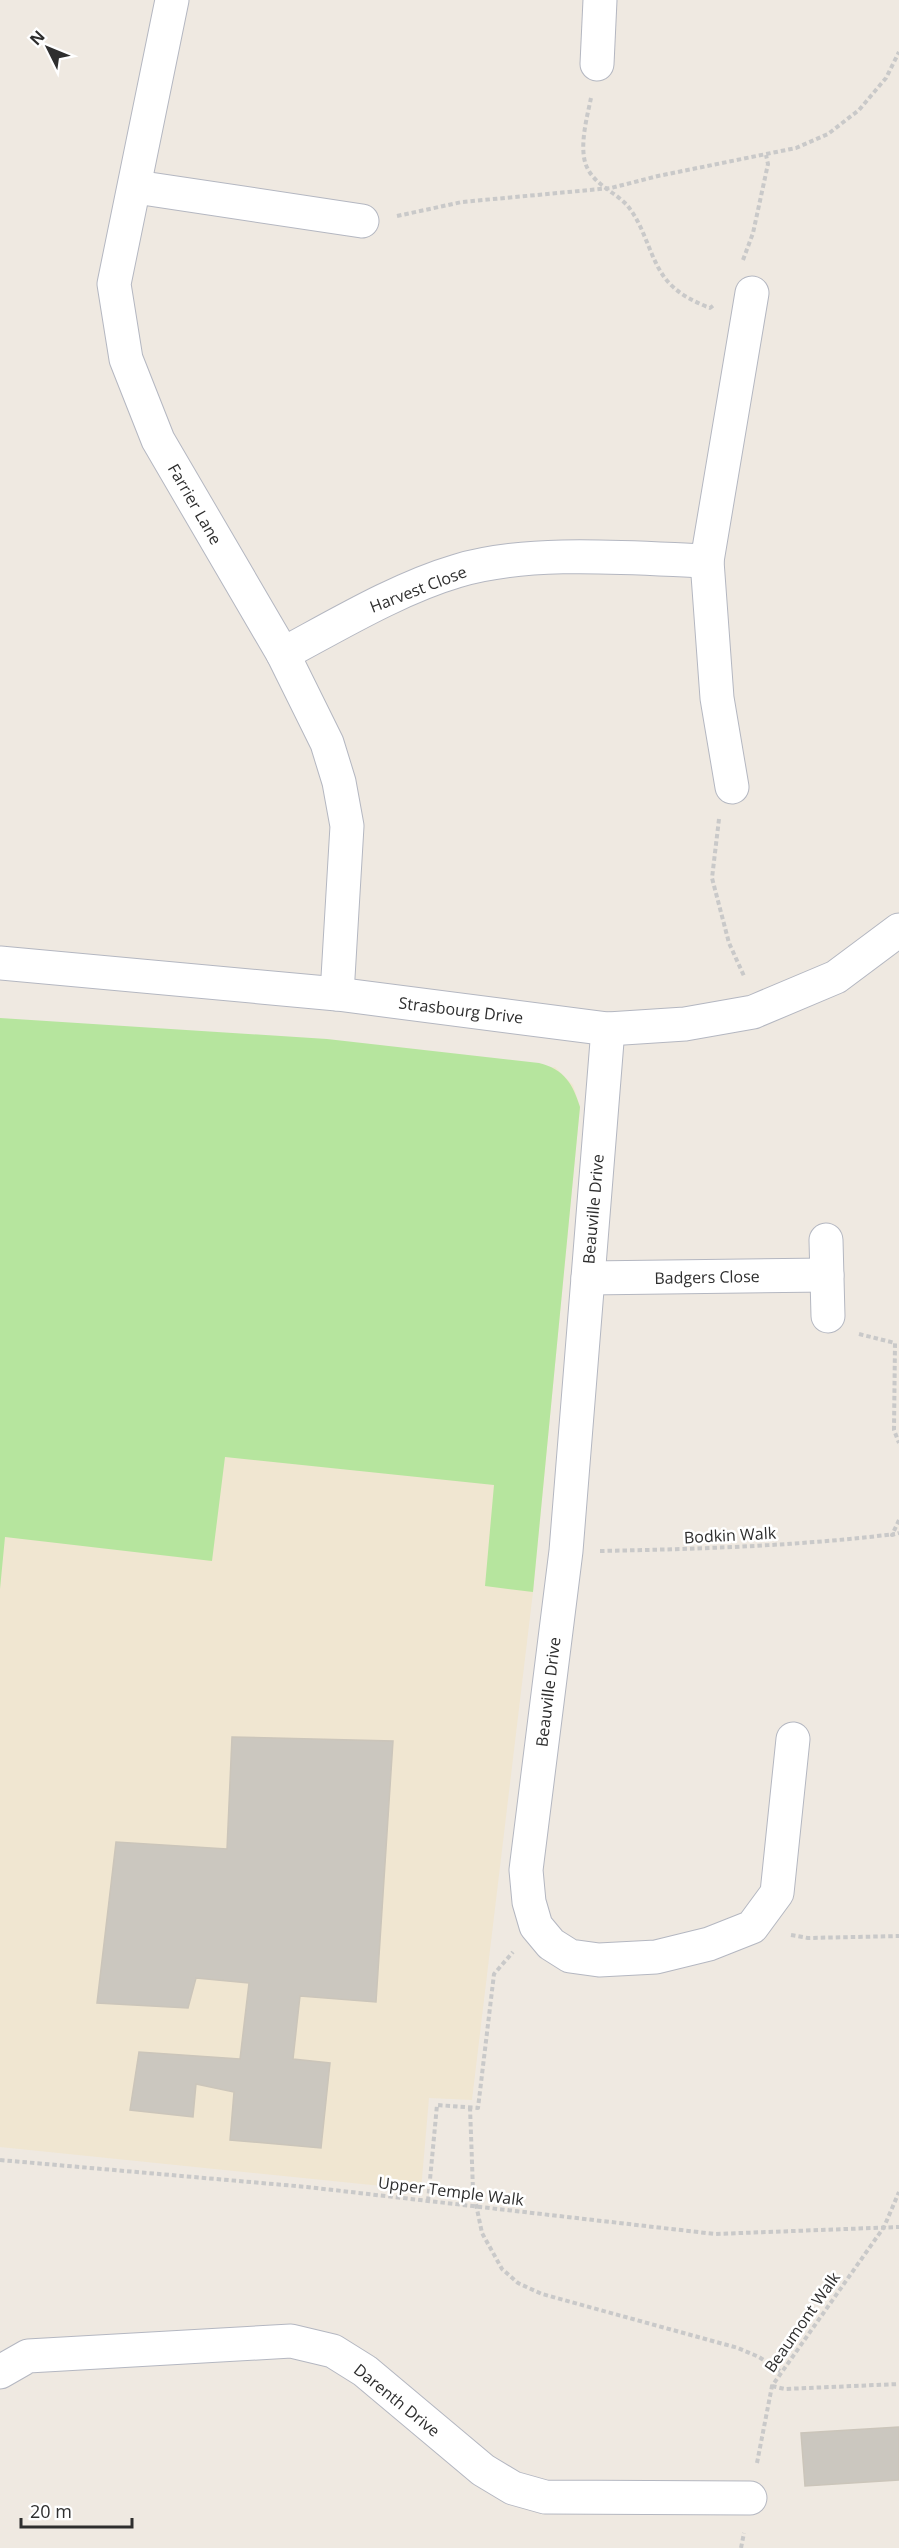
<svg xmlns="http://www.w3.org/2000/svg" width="899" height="2548" viewBox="0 0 899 2548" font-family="'Open Sans',sans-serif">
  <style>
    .education { fill: #f0e6d1 }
    .green { fill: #b6e59e }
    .building { fill: #cbc7bf; stroke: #cbc5ba; stroke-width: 1.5 }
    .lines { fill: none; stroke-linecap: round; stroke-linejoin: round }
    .minor-casing { stroke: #b4b7c1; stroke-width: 35 }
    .path { stroke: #c9c9c9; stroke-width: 4; stroke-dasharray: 4.5 3; stroke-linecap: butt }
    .minor { stroke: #fff; stroke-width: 33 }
    .labels { text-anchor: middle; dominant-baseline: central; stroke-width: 5; stroke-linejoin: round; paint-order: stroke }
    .street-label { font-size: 16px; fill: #2e2e2e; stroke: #fff }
  </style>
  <rect width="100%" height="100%" fill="#efe9e1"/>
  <polygon class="education" points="555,1067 573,1085 580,1107 533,1592 472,2100 429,2098 421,2190 0,2147 0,1204"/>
  <path class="green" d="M0 1018 327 1039 539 1063C564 1069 573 1084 580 1107L533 1592 485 1586 494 1485 225 1457 212 1561 5 1537 0 1589Z"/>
  <g class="building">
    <polygon points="232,1737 393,1741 376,2002 300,1996 293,2059 330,2063 321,2148 230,2140 234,2092 196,2084 193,2117 130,2110 139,2052 240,2059 249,1983 196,1978 188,2008 97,2003 116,1842 227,1849"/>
    <polygon points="899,2427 899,2480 805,2486 801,2433"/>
  </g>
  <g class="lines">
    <defs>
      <g id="minor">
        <polyline points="172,0 114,284 126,359 158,440 283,654 327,743 339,782 347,826 337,994"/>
        <polyline points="597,64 600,0"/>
        <polyline points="136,187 362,221"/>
        <polyline points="707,561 717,698 732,787"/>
        <path d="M283 654C337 625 399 588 457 571 530 549 631 558 707 561L752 293"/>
        <polyline points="0,963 337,994 608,1029 685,1024 753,1012 836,977 899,930"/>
        <polyline points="608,1029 566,1551 526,1870 529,1902 536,1926 551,1944 570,1956 599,1960 656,1957 709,1944 752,1927 777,1893 793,1739"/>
        <polyline points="826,1240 828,1316"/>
        <polyline points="588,1278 827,1275"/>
        <polyline points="0,2372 28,2356 291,2341 333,2351 365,2371 483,2470 513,2488 545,2497 750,2498"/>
      </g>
    </defs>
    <use href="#minor" class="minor-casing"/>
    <g class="path">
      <path d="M591 98C587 117 580 143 585 162 591 183 612 190 626 204 647 228 649 262 670 284 682 296 695 302 710 308L714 305"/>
      <polyline points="397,216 462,202 611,188 658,176 796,148 828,134 859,110 886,78 899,52"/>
      <polyline points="743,260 753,233 768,164 766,155"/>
      <polyline points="719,819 712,878 729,943 744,976"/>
      <polyline points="859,1334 895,1343 894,1430 899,1443"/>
      <polyline points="899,1520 892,1535 899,1533"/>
      <path d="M600 1551C699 1549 797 1546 895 1534"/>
      <polyline points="791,1935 808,1938 899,1936"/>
      <polyline points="470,2107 473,2190 482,2233 502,2269 518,2283 542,2294 738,2348 759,2357 780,2371"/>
      <polyline points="0,2160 307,2187 715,2234 899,2227"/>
      <polyline points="428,2201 437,2105 478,2108 494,1974 513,1952"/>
      <polyline points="772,2386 785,2389 899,2384"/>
      <polyline points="757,2463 772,2386 884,2227 899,2192"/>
      <polyline points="741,2548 744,2533"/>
    </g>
    <use href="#minor" class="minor"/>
  </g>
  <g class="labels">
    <g class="street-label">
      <text transform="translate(195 504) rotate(60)">Farrier Lane</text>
      <text transform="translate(418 589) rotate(-21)">Harvest Close</text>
      <text transform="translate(461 1010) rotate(7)">Strasbourg Drive</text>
      <text transform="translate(593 1209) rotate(-85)">Beauville Drive</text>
      <text transform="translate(707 1277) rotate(-1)">Badgers Close</text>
      <text transform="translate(730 1535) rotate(-3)">Bodkin Walk</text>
      <text transform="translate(548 1692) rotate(-83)">Beauville Drive</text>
      <text transform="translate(451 2191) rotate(7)">Upper Temple Walk</text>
      <text transform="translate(802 2322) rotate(-55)">Beaumont Walk</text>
      <text transform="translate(397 2400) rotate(39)">Darenth Drive</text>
    </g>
  </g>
  <g transform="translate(48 48) rotate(313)" stroke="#ffffff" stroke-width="4.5" paint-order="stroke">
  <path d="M0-4.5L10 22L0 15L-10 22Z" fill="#2e2e2e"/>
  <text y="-9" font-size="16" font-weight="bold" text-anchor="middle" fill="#2e2e2e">N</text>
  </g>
  <path d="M21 2518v9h111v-9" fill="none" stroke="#2e2e2e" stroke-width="3"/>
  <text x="30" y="2518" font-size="18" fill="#2e2e2e" stroke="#ffffff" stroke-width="4.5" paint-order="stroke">20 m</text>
</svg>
